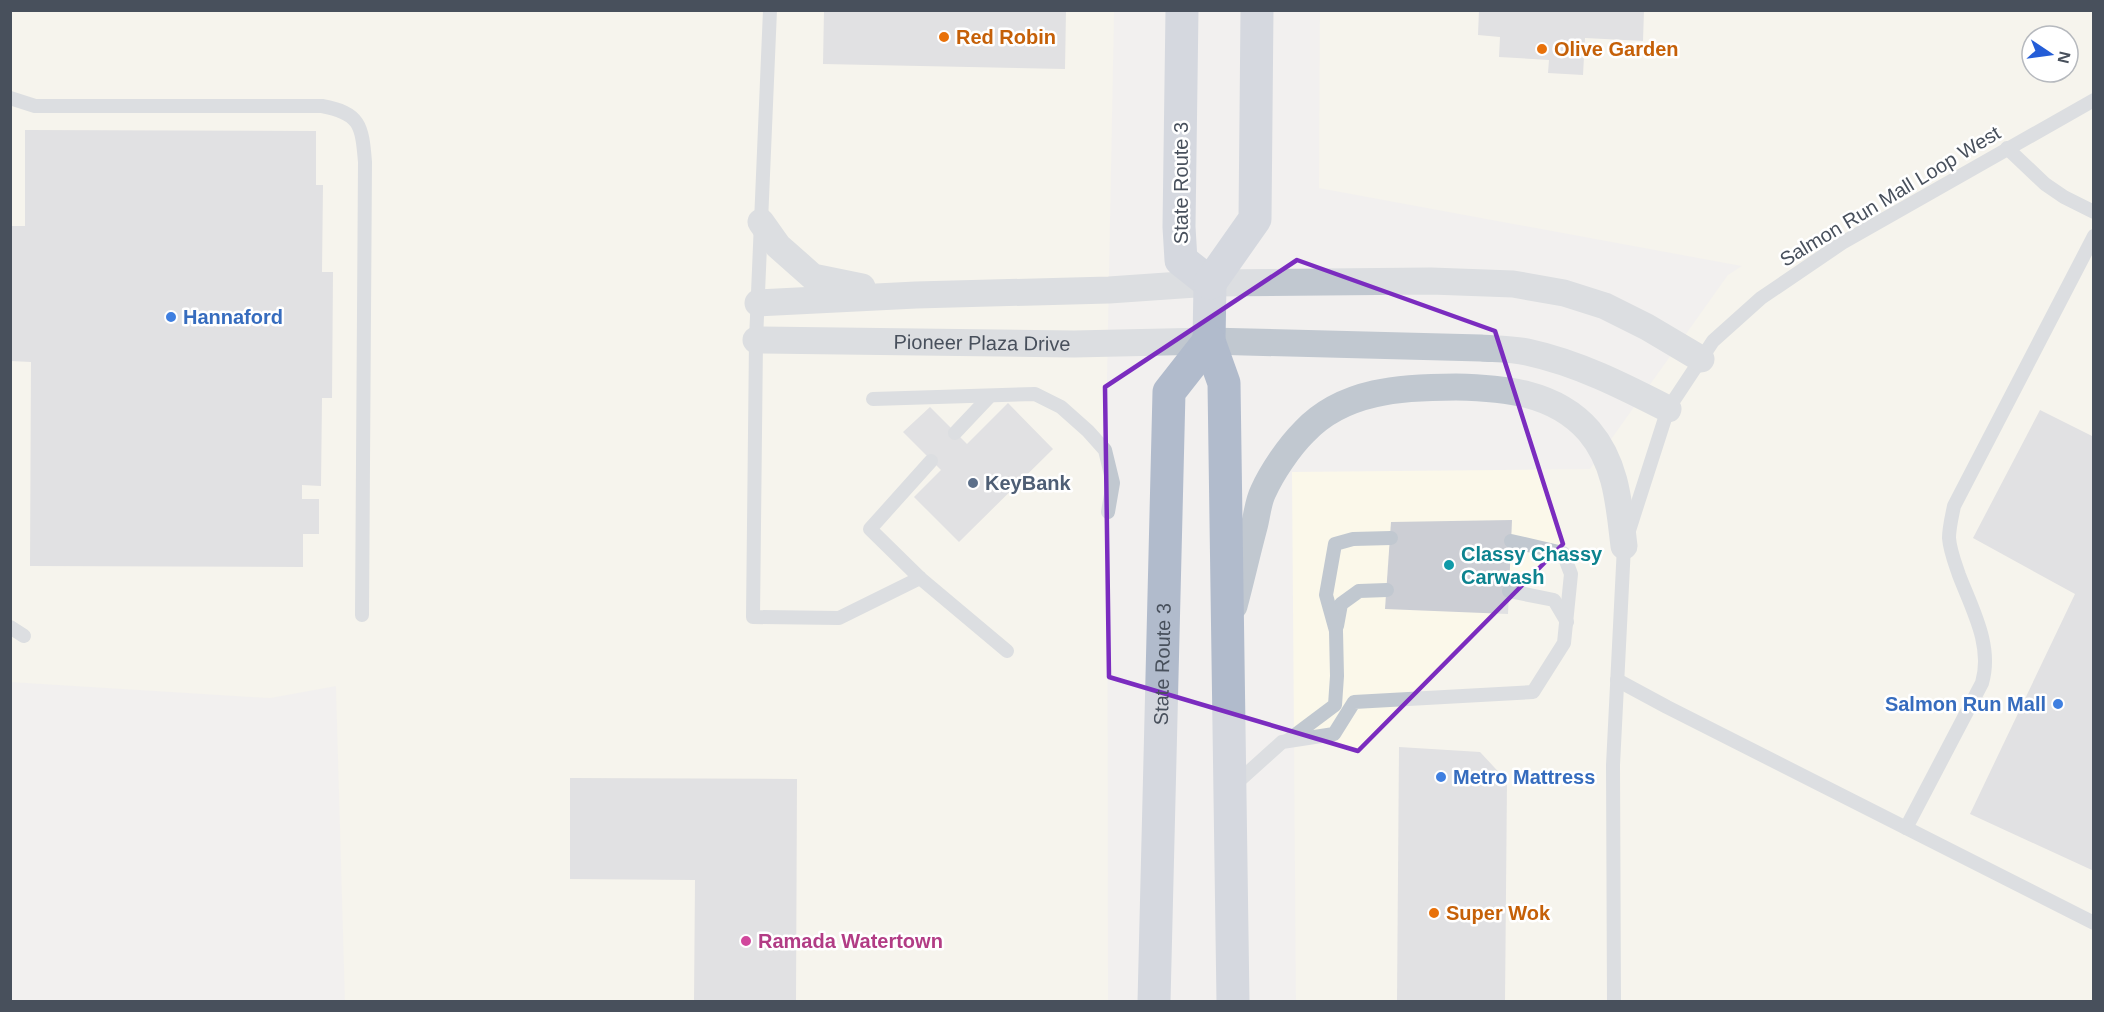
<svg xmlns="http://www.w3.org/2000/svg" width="2104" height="1012" viewBox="0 0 2104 1012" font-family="Helvetica,sans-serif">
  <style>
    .commercial { fill: #fbf8ea; fill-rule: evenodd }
    .building { fill: #ccced4 }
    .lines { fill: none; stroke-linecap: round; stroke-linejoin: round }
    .lane { stroke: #c1c8d0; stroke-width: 14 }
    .street { stroke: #c1c8d0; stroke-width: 27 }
    .primary { stroke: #b1bbcc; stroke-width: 33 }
    .marked { fill: none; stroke: #7b2cbf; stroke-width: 4.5; stroke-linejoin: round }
    .food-dot { fill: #e8710a; stroke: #fff; stroke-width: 2 }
    .shop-dot { fill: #3f7fe0; stroke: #fff; stroke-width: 2 }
    .service-dot { fill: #5c6f8a; stroke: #fff; stroke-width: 2 }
    .culture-dot { fill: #0f9aa8; stroke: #fff; stroke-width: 2 }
    .hotel-dot { fill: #d1479c; stroke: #fff; stroke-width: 2 }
    .labels { text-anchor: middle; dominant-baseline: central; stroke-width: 5; stroke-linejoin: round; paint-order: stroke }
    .food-label { font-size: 20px; font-weight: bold; fill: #c56008; stroke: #fff; text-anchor: start }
    .street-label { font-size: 20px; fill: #48505c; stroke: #fff }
    .shop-label { font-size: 20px; font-weight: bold; fill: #366cbe; stroke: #fff; text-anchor: start }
    .service-label { font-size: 20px; font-weight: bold; fill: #4e5e75; stroke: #fff; text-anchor: start }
    .culture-label { font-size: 20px; font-weight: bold; fill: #0d838f; stroke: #fff; text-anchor: start }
    .hotel-label { font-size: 20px; font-weight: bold; fill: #b23c85; stroke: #fff; text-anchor: start }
  </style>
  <rect width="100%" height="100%" fill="#f2f0ef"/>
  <g class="commercial">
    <polygon points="10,11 1114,11 1107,376 1108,1001 345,1001 336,686 270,698 11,682"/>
    <path d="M1320 11H2093V1001H1296L1292 472 1590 469 1728 275 1742 266 1319 188ZM2032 36H2068V72H2032Z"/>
  </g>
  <g class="building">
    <polygon points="824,10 1066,10 1065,69 823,64"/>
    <polygon points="1479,10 1644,10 1643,41 1585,38 1583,75 1548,73 1549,60 1499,57 1500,37 1478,35"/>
    <polygon points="25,130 316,131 316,185 323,185 322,272 333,272 332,398 322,398 321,486 302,485 302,499 319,499 319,534 303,534 303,567 30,566 31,362 10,361 10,226 25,226"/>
    <polygon points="1008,403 1053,449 959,542 914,497 941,470 903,432 930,407 967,444"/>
    <polygon points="2040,410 2094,437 2094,871 1970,814 2075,594 1973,538"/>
    <polygon points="1512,520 1508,614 1385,609 1391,522"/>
    <polygon points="1399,747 1480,752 1507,781 1505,1002 1397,1002"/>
    <polygon points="570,778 797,779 796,1002 694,1002 695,880 570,879"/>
  </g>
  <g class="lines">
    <g class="lane">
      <polyline points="770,10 756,340 753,617 839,618 920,578"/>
      <path d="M10 98 35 106H322C360 113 362 125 365 162L362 615"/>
      <polyline points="2007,148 2045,184 2064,197 2094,212"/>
      <polyline points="873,399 1035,394 1061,407 1088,431 1105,450 1113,483 1108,512"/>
      <polyline points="955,433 990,396"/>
      <polyline points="931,461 870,529 920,578 1007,651"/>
      <polyline points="1509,591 1554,600 1567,622"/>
      <polyline points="1337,626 1341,604 1359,591 1387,590"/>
      <polyline points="10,627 24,636"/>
      <polyline points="1617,680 1667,707 2094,923"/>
      <polyline points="1287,741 1335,705 1337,676 1336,631 1326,595 1335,544 1353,539 1391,538"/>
      <polyline points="1232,787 1282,742 1334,734 1354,702 1533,692 1564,643 1571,574 1563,553 1511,541"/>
      <path d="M1906 828 1982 683C1993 646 1972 609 1959 575 1955 563 1950 551 1949 538 1949 528 1952 516 1954 506L2094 236"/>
      <polyline points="1614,1002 1613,765 1624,546 1668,409 1713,341 1761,298 1842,243 2094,100"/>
    </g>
    <g class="street">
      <polyline points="761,222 778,246 813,277 862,287"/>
      <polyline points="758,303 916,295 1109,290 1210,283 1431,281 1513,284 1564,293 1605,306 1647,327 1701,359"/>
      <path id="s1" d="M756 340 1074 344 1209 341 1481 348C1497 349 1513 349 1527 352 1578 363 1623 386 1668 409"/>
      <path d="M1234 606C1241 580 1247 553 1254 527 1257 516 1258 502 1263 492 1272 472 1289 447 1304 432 1343 390 1403 387 1456 387 1504 388 1555 392 1589 431 1617 464 1619 505 1624 546"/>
    </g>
    <g class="primary">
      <polyline points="1182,10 1179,227 1181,260 1210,283"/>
      <polyline points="1210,283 1209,341 1224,383 1233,1002"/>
      <polyline points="1210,283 1255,219 1257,10"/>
      <path id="s2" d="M1154 1002 1169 392 1209 341"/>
    </g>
  </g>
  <path d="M0 0H2104V1012H0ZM1297 260 1495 331 1563 544 1358 751 1109 677 1105 387Z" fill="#f2f0ef" fill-opacity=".55" fill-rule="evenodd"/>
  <path class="marked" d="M1297 260 1495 331 1563 544 1358 751 1109 677 1105 387Z"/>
  <g class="food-dot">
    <circle cx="944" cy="37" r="6"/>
    <circle cx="1542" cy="49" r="6"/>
    <circle cx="1434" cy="913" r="6"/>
  </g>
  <g class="shop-dot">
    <circle cx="171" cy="317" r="6"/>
    <circle cx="2058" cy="704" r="6"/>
    <circle cx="1441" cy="777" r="6"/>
  </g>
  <circle class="service-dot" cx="973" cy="483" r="6"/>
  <circle class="culture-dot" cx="1449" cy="565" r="6"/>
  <circle class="hotel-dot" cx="746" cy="941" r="6"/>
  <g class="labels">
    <g class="food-label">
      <text x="956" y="37">Red Robin</text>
      <text x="1554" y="49">Olive Garden</text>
      <text x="1446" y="913">Super Wok</text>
    </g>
    <g class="street-label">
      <text transform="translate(1181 183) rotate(-90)">State Route 3</text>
      <text transform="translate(1890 196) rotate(-31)">Salmon Run Mall Loop West</text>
      <text stroke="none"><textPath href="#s1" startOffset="226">Pioneer Plaza Drive</textPath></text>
      <text stroke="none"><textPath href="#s2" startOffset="338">State Route 3</textPath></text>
    </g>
    <g class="shop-label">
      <text x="183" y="317">Hannaford</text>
      <text x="2046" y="704" text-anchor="end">Salmon Run Mall</text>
      <text x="1453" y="777">Metro Mattress</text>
    </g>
    <g class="service-label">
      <text x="985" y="483">KeyBank</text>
    </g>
    <g class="culture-label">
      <text x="1461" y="554">Classy Chassy<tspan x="1461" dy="23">Carwash</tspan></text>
    </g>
    <g class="hotel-label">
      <text x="758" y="941">Ramada Watertown</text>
    </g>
  </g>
  <rect width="2104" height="1012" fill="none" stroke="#48505c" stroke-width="24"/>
  <g transform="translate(2050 54) rotate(103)"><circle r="28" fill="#ffffff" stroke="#b6b9be" stroke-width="1.5"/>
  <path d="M0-4.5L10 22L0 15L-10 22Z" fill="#245dd7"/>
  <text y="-9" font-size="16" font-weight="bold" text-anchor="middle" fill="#48505c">N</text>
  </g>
</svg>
